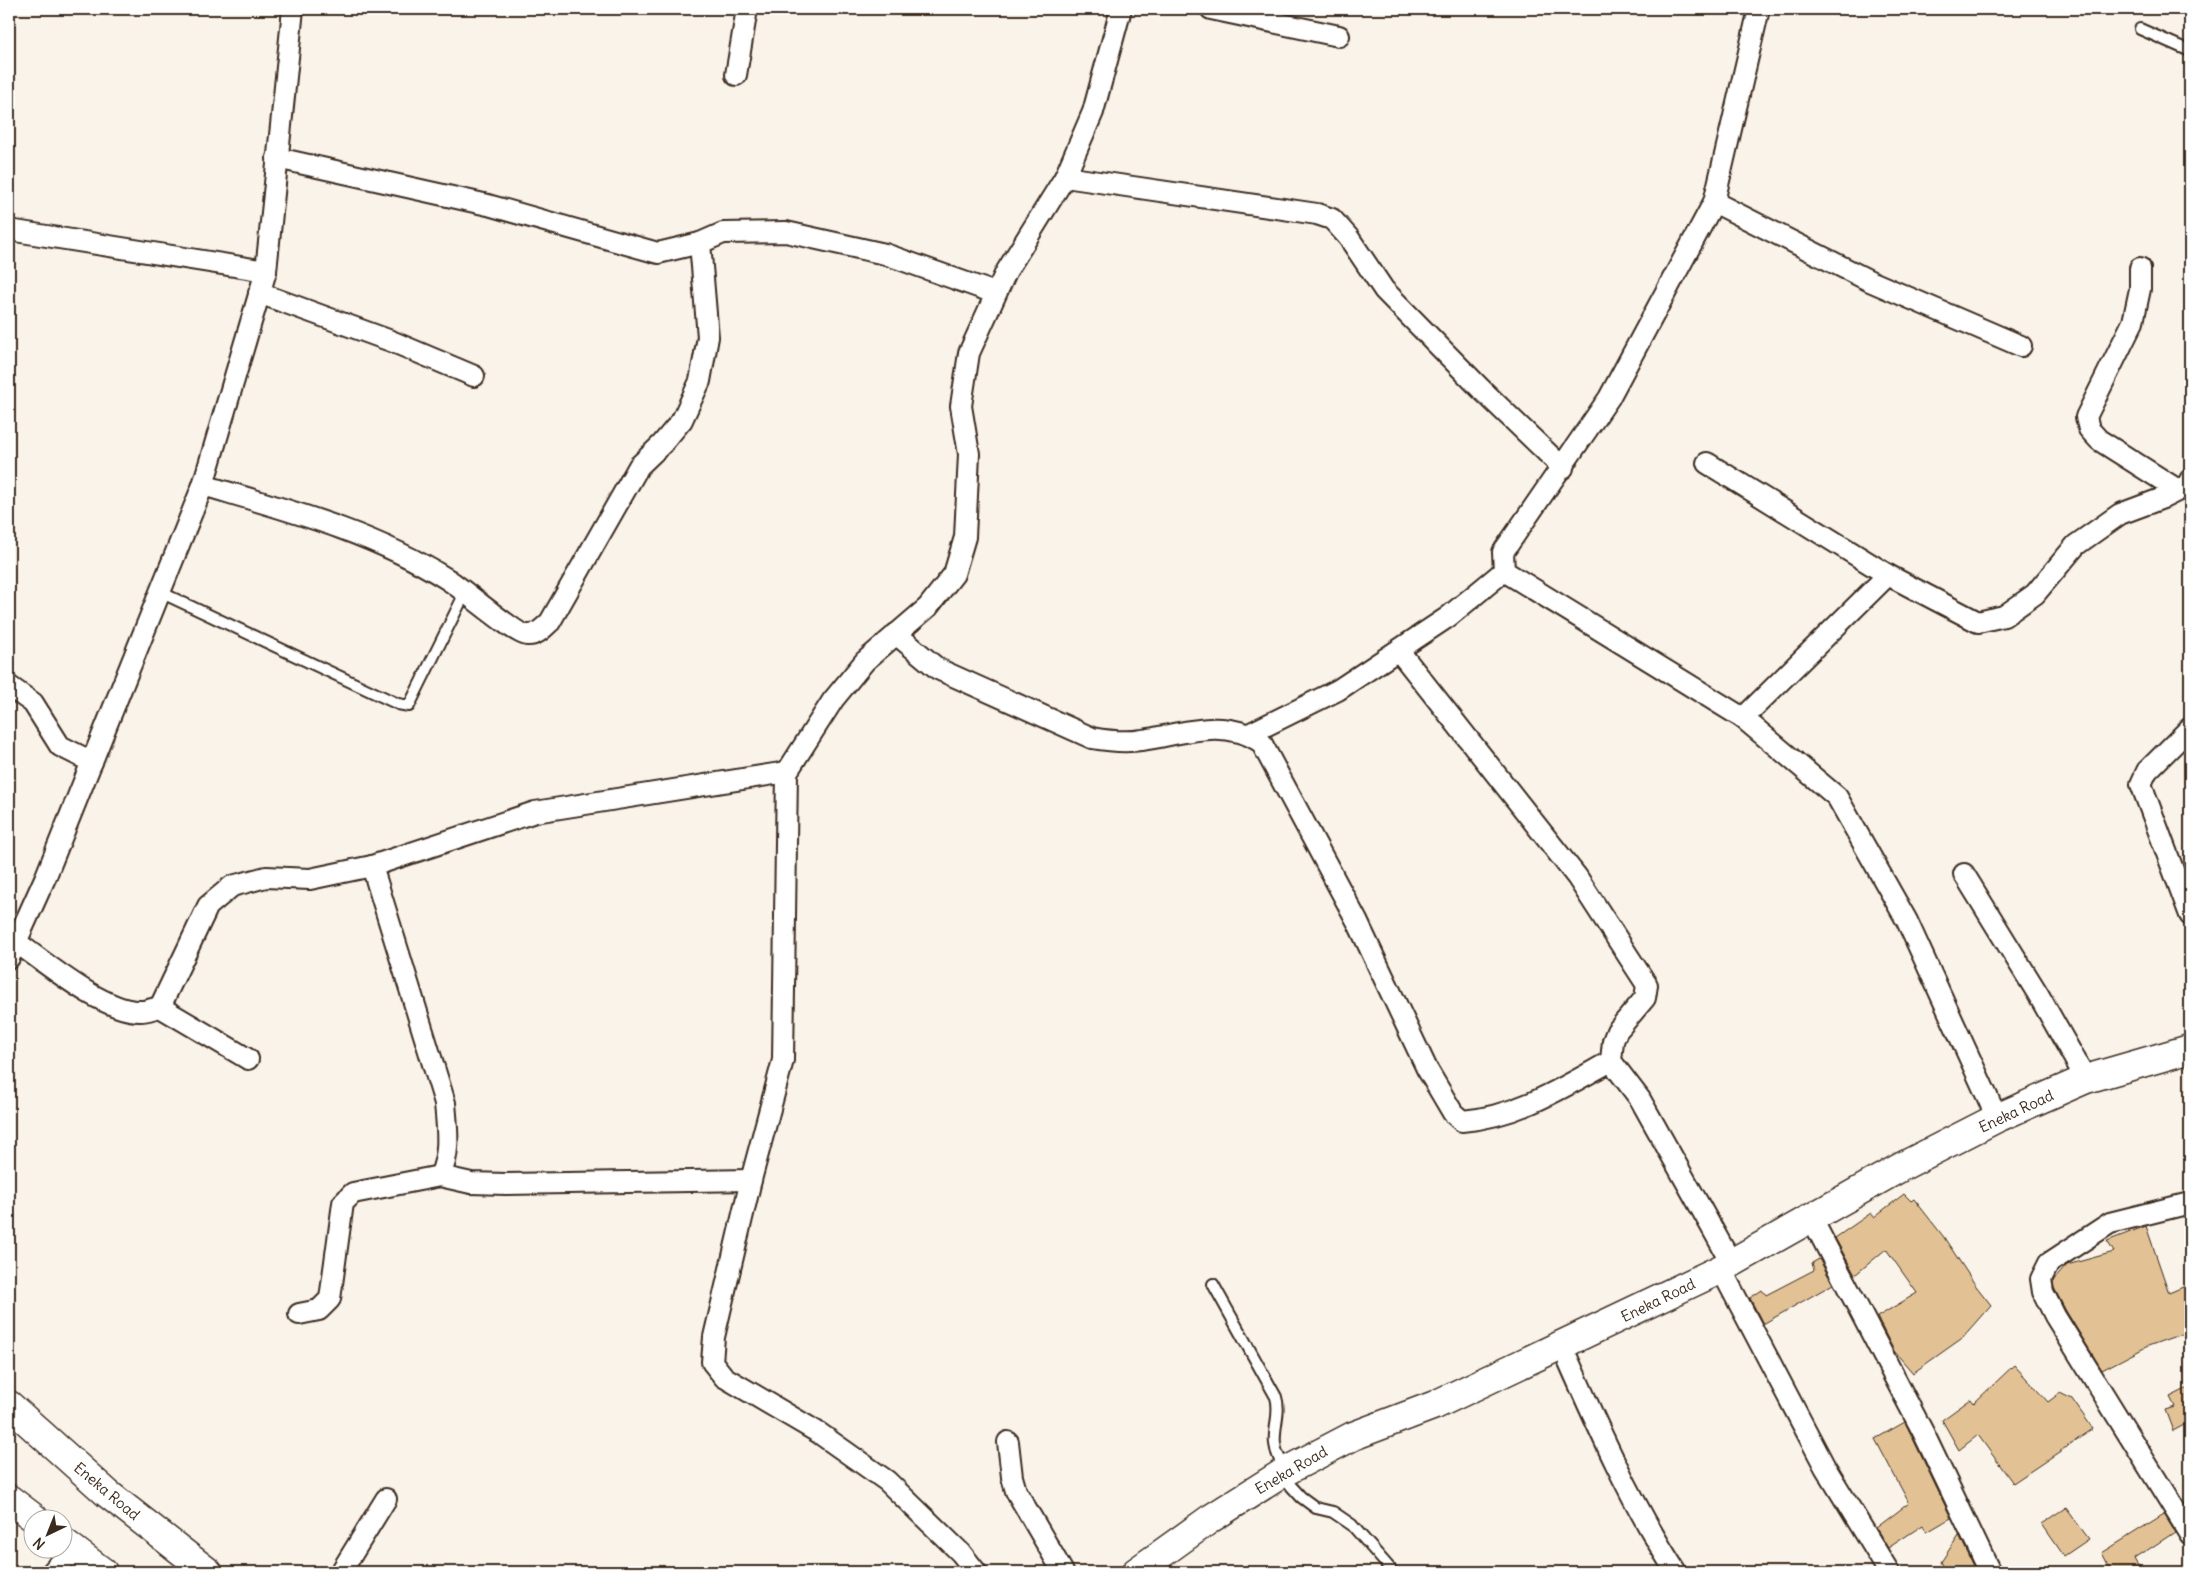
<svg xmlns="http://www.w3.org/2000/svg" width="2199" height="1581" viewBox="0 0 2199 1581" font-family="Delius,sans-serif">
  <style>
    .building { fill: #e2c295; stroke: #3b2a1e }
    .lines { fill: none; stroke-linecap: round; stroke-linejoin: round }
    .service-casing { stroke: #3b2a1e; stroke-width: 14 }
    .minor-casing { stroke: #3b2a1e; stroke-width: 24 }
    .secondary-casing { stroke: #3b2a1e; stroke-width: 31 }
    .service { stroke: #fff; stroke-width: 10 }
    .minor { stroke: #fff; stroke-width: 20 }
    .secondary { stroke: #fff; stroke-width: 28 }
    .labels { text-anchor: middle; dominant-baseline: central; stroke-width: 4.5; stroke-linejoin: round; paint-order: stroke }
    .street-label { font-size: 15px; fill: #3b2a1e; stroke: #fff }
  </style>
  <rect width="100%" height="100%" fill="#f9f3ea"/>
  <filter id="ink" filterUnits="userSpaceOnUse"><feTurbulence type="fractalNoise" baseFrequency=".02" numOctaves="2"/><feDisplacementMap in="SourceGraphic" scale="10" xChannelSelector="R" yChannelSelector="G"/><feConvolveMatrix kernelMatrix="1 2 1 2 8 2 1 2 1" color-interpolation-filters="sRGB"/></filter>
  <g filter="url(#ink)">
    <g class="building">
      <polygon points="1904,1194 1911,1201 1914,1199 1943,1236 1976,1286 1991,1305 1961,1339 1913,1373 1894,1351 1877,1317 1917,1293 1886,1249 1855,1275 1835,1238 1871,1213 1874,1217"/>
      <polygon points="2146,1226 2169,1293 2190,1284 2190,1331 2148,1346 2102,1370 2066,1311 2054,1288 2053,1281 2067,1265 2114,1252 2107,1241"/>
      <polygon points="1819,1259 1833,1284 1763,1324 1750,1298 1762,1290 1766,1295 1814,1270 1812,1263"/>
      <polygon points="2014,1365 2048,1402 2060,1393 2072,1399 2093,1429 2013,1483 1978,1435 1959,1450 1942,1420 1971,1399 1974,1403"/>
      <polygon points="2190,1387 2190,1436 2184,1425 2173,1431 2165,1410 2175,1407 2170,1397"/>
      <polygon points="1905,1422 1951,1518 1927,1532 1923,1525 1888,1548 1876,1528 1909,1503 1875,1439"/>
      <polygon points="2066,1508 2089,1539 2064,1556 2042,1524"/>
      <polygon points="2164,1514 2175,1532 2134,1559 2142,1572 2112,1572 2102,1553"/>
      <polygon points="1959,1535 1975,1568 1968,1572 1947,1572 1941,1562"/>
    </g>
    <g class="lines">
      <defs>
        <g id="service">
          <polyline points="2140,29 2190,51"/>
          <polyline points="160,592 398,704 409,706 466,591"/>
          <path d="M1213 1284 1276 1397C1281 1413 1273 1428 1275 1444 1276 1454 1281 1462 1286 1470"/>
          <polyline points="1281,1475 1301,1497 1316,1508 1333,1512 1352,1525 1393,1572"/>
        </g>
        <g id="minor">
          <polyline points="1211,9 1339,36"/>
          <polyline points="1759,9 1714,202 1609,398 1503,552 1504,571 1743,718 1837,797 1907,921 1997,1118"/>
          <polyline points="736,75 747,9"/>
          <polyline points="277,158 488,205 658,253 700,243 723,233 786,232 885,254 995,293"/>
          <polyline points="1065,177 1317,214 1332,219 1349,238 1384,290 1480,388 1563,468"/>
          <polyline points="1714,202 1870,281 2021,346"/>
          <polyline points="9,230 266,271"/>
          <polyline points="2140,268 2140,289 2133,322 2086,417 2089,429 2099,440 2178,490"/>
          <polyline points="259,293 391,341 474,376"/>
          <polyline points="1707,463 1888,575 1978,622 2004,616 2035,594 2076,545 2120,514 2163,498 2187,486 2190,480"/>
          <path d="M203 485C287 510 372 532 447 579 462 588 516 635 527 635 537 636 543 628 550 622L639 466 662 444 682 420 700 381 708 337 700 243"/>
          <path d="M896 634 938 669 1092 738C1109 741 1125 743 1142 740 1183 734 1223 717 1261 742L1357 921 1427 1069 1453 1113 1462 1121C1517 1117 1564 1087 1611 1061"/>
          <polyline points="1399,651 1577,877 1647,985 1645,998 1617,1031 1613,1041 1611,1061 1640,1099 1732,1264"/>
          <polyline points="9,686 33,703 60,746 92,762"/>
          <polyline points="1743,718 1888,575"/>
          <polyline points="2190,728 2147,771 2141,784 2190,915"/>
          <polyline points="1249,734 1338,690 1448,617 1504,571"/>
          <path d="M372 866 445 1103C447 1129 451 1151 440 1176"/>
          <polyline points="1964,874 2038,994 2086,1079"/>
          <path d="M16 942C46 963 105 1013 141 1011 147 1011 154 1008 160 1007L248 1059"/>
          <polyline points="9,958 46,876 203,485 266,271 293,9"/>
          <polyline points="160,1007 208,906 232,886 266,877 310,879 372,866 535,812 787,772"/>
          <polyline points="2190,1203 2110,1223 2049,1263 2041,1279 2043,1292 2055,1316 2190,1534"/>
          <polyline points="1812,1219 1923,1432 1990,1572"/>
          <polyline points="1721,1269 1825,1467 1889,1572"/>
          <polyline points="299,1314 319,1310 330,1299 343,1203 353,1193 440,1176 471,1183 506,1184 751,1180"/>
          <path d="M1562 1346C1596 1423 1630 1501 1676 1572"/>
          <polyline points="1008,1442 1012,1477 1016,1491 1063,1572"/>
          <polyline points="52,1572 73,1549"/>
          <polyline points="341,1572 386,1499"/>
          <polyline points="976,1572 961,1553 887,1481 819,1433 724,1377 712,1362 714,1337 751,1180 783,1060 787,772 833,700 865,661 928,607 954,574 965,537 969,454 961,406 969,353 1006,272 1065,177 1093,112 1121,9"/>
        </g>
        <g id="secondary">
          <polyline points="9,1405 108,1494 208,1572"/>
          <polyline points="9,1499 34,1518"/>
          <polyline points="62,1541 103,1572"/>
          <polyline points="1136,1572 1210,1519 1286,1471 1353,1436 1435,1405 1721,1269 1903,1166 1997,1118 2086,1079 2190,1049"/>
        </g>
      </defs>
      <use href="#service" class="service-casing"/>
      <use href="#minor" class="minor-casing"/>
      <use href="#secondary" class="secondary-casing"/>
      <use href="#service" class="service"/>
      <use href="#minor" class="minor"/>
      <use href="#secondary" class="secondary"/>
    </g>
  </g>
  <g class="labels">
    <g class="street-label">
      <text transform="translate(2016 1111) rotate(-25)">Eneka Road</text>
      <text transform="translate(1658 1300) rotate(-26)">Eneka Road</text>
      <text transform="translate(1291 1470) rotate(-30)">Eneka Road</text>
      <text transform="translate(107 1491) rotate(40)">Eneka Road</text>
    </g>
  </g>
  <rect width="2199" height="1581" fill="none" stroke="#fff" stroke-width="30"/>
  <rect x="15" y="15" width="2169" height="1551" fill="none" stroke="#3b2a1e" stroke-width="2" filter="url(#ink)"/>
  <g transform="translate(48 1534) rotate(223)"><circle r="24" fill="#ffffff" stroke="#b1aaa5"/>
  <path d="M0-4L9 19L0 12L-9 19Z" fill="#3b2a1e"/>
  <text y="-8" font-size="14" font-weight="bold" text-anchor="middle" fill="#3b2a1e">N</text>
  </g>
</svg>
